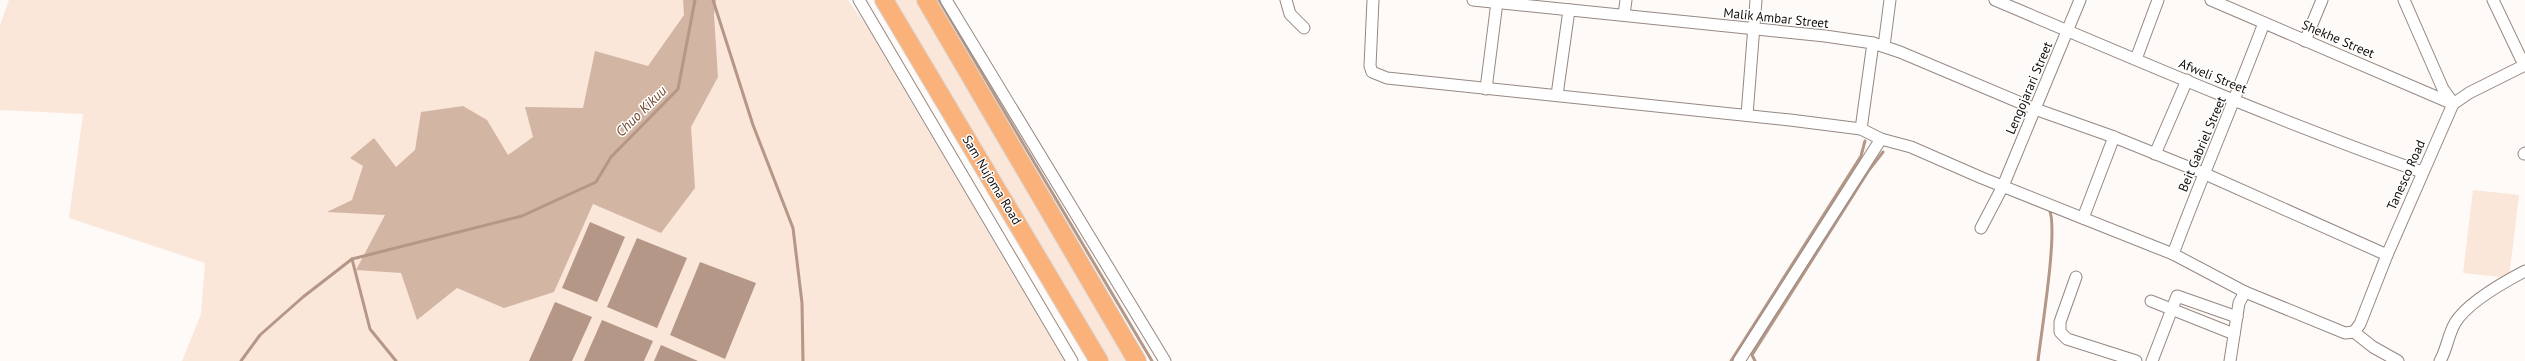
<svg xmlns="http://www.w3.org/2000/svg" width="2525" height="361" viewBox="0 0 2525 361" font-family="'PT Sans',sans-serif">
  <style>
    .green { fill: #fbe6da }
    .forest { fill: #d3b5a4 }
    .water { fill: #b49786 }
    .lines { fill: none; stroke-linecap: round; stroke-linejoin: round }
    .stream { stroke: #b49786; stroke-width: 3 }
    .minor-casing { stroke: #968881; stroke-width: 13 }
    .primary-casing { stroke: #d9d8d8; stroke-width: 20 }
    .minor { stroke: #fff; stroke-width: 11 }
    .primary { stroke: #fab27a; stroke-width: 18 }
    .labels { text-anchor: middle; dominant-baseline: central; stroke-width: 3; stroke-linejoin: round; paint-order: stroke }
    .street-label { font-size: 13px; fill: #110c09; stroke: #fff }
    .water-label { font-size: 14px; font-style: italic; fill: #72462b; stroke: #fff }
  </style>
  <rect width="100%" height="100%" fill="#fdfaf8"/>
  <g class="green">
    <polygon points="9,0 848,0 866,25 1064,361 182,361 201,314 205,263 69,218 83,114 0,110 0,25"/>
    <polygon points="893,0 920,0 1138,361 1107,361"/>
    <polygon points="2473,190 2519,195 2509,278 2463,273"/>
  </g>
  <polygon class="forest" points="683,0 716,0 714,15 718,77 691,127 695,188 661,233 593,204 554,292 504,308 457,288 417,320 401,273 356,270 385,215 327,212 352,200 363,166 350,158 374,138 396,167 415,150 421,112 463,106 487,120 508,155 533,137 525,107 583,108 595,51 648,66 684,15"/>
  <g class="water">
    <polygon points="590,222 625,237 597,302 562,288"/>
    <polygon points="637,238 687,258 657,328 607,307"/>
    <polygon points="700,262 756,283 725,359 670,335"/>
    <polygon points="555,302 592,317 572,361 529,361"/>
    <polygon points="602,320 653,341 644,361 584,361"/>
    <polygon points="661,345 698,361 654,361"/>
  </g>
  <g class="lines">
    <g class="stream">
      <polyline points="713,0 753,125 793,228 802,303 803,361"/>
      <polyline points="938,0 1152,361"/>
      <polyline points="352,259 370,329 396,361"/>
      <polyline points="241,361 260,335 303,297 352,259 522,216 596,182 611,157 678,89 695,0"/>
      <polyline points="1731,361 1861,156 1865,141"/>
      <polyline points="1755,361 1752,355 1869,170 1883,152"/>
      <path d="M2038 361C2041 333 2059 227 2049 209"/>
    </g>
    <defs>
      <g id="minor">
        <polyline points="859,0 1072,361"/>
        <polyline points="946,0 1165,361"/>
        <polyline points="1286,0 1290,14 1304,28"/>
        <polyline points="1373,0 1370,66 1372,72 1387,78 1790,120 1861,129"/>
        <polyline points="1473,0 1825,36 1873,43 1900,52 2035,109 2114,137 2203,173 2387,255"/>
        <path d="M1995 0C2136 60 2278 121 2422 172"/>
        <polyline points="2211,0 2453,104"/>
        <polyline points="2404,0 2443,89 2453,103"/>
        <polyline points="2493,0 2524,65"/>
        <polyline points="1624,15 1626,0"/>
        <polyline points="2305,41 2322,0"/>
        <polyline points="1884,46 1890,0"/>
        <polyline points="2136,59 2158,0"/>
        <polyline points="1486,89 1497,2"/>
        <polyline points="1557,95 1569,10"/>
        <polyline points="1747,115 1756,0"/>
        <polyline points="1881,139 1911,147 1982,178 2173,254 2245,292 2345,333 2354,332 2373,347 2398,361"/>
        <polyline points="2155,154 2187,80"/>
        <polyline points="2524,154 2525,153"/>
        <polyline points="2083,218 2114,137"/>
        <polyline points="1981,228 2003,186 2080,0"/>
        <path d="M2173 254C2202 176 2235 100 2264 23"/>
        <polyline points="2076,277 2060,322 2060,332 2067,339 2136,361"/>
        <polyline points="2151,301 2234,334"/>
        <polyline points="2354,332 2360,324 2387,255 2453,104 2469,93 2525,65"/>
        <polyline points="1739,361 1881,139 1861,129 1873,43"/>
        <polyline points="2152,361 2177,296 2237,317"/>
        <polyline points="2230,361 2239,303 2245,292"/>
        <path d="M2440 361C2447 349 2448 335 2455 323 2467 303 2504 282 2525 271"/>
      </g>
      <g id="primary">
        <polyline points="884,0 1099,361"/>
        <polyline points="926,0 1137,361"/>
      </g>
    </defs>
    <use href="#minor" class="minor-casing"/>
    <use href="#primary" class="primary-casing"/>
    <use href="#minor" class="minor"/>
    <use href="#primary" class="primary"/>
  </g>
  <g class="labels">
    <g class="street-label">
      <text transform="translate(1776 18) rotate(6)">Malik Ambar Street</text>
      <text transform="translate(2338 39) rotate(23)">Shekhe Street</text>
      <text transform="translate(2213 76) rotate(22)">Afweli Street</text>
      <text transform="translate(2029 88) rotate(-67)">Lengojarari Street</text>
      <text transform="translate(2202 144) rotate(-67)">Beit Gabriel Street</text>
      <text transform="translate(2406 175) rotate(-66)">Tanesco Road</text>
      <text transform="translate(992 180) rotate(59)">Sam Nujoma Road</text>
    </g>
    <g class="water-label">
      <text transform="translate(641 111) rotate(-45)">Chuo Kikuu</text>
    </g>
  </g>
</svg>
